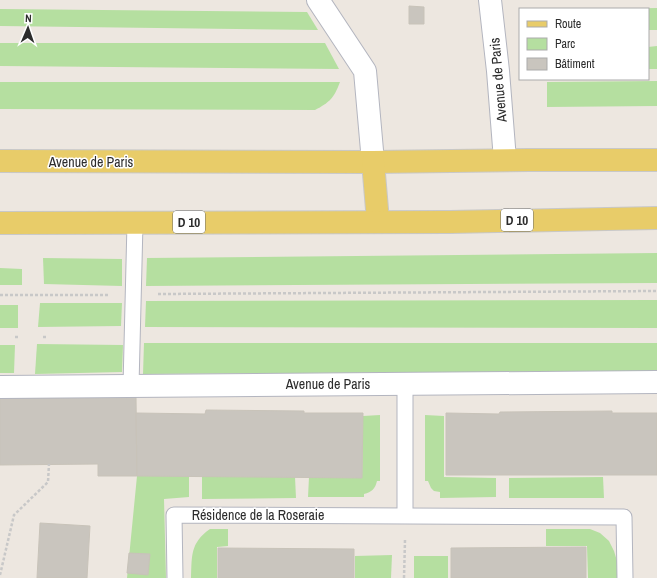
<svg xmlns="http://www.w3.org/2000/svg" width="657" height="578" viewBox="0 0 657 578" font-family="'Archivo Narrow',sans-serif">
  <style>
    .green { fill: #b5dfa0 }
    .building { fill: #c9c5be; stroke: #c8c3b9 }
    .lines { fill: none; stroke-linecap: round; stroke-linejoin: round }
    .service-casing { stroke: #b3b5bf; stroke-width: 17 }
    .minor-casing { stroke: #b3b5bf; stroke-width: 24 }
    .primary-casing { stroke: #c8c8c8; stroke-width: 24 }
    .path { stroke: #c8c8c8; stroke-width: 2.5; stroke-dasharray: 3 2; stroke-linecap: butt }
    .service { stroke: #fff; stroke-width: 15 }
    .minor { stroke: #fff; stroke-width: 22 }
    .primary { stroke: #e8cc69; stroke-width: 22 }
    .labels { text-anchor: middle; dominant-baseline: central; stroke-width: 3; stroke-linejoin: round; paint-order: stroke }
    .shield { fill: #fff; stroke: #6b6b6b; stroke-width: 1 }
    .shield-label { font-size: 13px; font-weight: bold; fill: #2c2c2c }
    .street-label { font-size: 14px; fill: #2c2c2c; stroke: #fff }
  </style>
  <rect width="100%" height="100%" fill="#ede7e0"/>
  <g class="green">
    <polygon points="657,8 657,30 648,30 648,9 593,9"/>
    <polygon points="0,9 307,12 318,30 0,26"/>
    <polygon points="0,43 325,43 339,69 0,66"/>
    <polygon points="657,46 657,69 648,69 648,47"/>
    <polygon points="657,81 657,106 547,107 547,82"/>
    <path d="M0 82H340C334 98 330 102 315 110L0 109Z"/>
    <polygon points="657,253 657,283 146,286 147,258"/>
    <polygon points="43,258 122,259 122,286 44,284"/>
    <polygon points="0,268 22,269 22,285 0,285"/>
    <polygon points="657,300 657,328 145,327 146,301"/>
    <polygon points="40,303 122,303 121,326 38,327"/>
    <rect x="0" y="305" width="18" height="23"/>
    <polygon points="144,343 657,343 657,371 143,374"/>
    <polygon points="37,344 123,345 122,372 35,374"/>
    <polygon points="0,345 15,345 14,373 0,373"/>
    <path d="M380 415V481H377C375 489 372 492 364 494V497H308L309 477 362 478 363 416Z"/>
    <polygon points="425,415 444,416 444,477 496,478 496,497 440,498 440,492 434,491 431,488 428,481 425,481"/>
    <polygon points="137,476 189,476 189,497 164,499 166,578 127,578"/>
    <polygon points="202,476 295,477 296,498 202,499"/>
    <polygon points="603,477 604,498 509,498 509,478"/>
    <path d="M210 529H228V546L217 547V578H191C192 556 190 543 210 529Z"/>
    <polygon points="546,529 590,529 600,533 609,541 614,551 617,561 617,578 588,578 587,546 546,546"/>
    <polygon points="392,555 391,578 355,578 355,556"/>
    <rect x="414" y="556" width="34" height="22"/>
  </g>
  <g class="building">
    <polygon points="409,6 424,7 424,24 409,24"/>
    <polygon points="136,397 137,476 98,476 98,464 0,465 0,398"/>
    <polygon points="206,410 304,411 304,413 363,413 362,478 137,476 136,413 205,414"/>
    <polygon points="612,411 612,413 657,413 657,475 446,475 446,413 499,414 500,412"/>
    <polygon points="40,523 90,526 87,578 37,578"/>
    <polygon points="586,547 586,578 451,578 451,548"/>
    <polygon points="218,548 354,549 354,578 218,578"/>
    <polygon points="129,553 150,554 148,575 127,573"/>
  </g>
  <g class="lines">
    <defs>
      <g id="service">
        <polyline points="405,384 405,515"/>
        <polyline points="131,386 135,223"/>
        <polyline points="175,578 174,515 624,517 625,578"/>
      </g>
      <g id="minor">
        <polyline points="318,0 365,71 373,162"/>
        <polyline points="490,0 498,71 505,160"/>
        <polyline points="0,387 657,382"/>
      </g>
      <g id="primary">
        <polyline points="0,161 373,162 529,160 657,160"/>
        <polyline points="373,162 378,221"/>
        <polyline points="0,223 450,222 657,218"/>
      </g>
    </defs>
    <use href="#service" class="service-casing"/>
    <use href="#minor" class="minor-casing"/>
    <use href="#primary" class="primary-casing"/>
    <g class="path">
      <polyline points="158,294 657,291"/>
      <polyline points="0,295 109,295"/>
      <polyline points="15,337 19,337"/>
      <polyline points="43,337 47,337"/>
      <polyline points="0,575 14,515 48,482 49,464"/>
      <polyline points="404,578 405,540"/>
    </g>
    <use href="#service" class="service"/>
    <use href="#minor" class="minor"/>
    <use href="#primary" class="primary"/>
  </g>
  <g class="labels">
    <g class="shield">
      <rect x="501" y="209" width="32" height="22" rx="3"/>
      <rect x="173" y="211" width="32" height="22" rx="3"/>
    </g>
    <g class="shield-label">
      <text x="517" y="220">D 10</text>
      <text x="189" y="222">D 10</text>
    </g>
    <g class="street-label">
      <text transform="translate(498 80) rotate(-95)">Avenue de Paris</text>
      <text x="91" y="162">Avenue de Paris</text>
      <text x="328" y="384">Avenue de Paris</text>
      <text x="258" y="515">Résidence de la Roseraie</text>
    </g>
  </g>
  <rect x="519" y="8" width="130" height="72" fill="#ffffff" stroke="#ababab"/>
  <rect x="527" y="21" width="20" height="6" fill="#e8cc69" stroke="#ababab"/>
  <text x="555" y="28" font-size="12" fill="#2c2c2c">Route</text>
  <rect x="527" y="38" width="20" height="12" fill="#b5dfa0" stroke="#ababab"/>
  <text x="555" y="48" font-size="12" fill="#2c2c2c">Parc</text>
  <rect x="527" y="58" width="20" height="12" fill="#c9c5be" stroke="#ababab"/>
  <text x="555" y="68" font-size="12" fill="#2c2c2c">Bâtiment</text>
  <g transform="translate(28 28) rotate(2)" stroke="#ffffff" stroke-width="3" paint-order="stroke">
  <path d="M0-3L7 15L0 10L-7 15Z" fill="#2c2c2c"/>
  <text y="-6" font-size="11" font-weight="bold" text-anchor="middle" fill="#2c2c2c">N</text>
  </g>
</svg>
